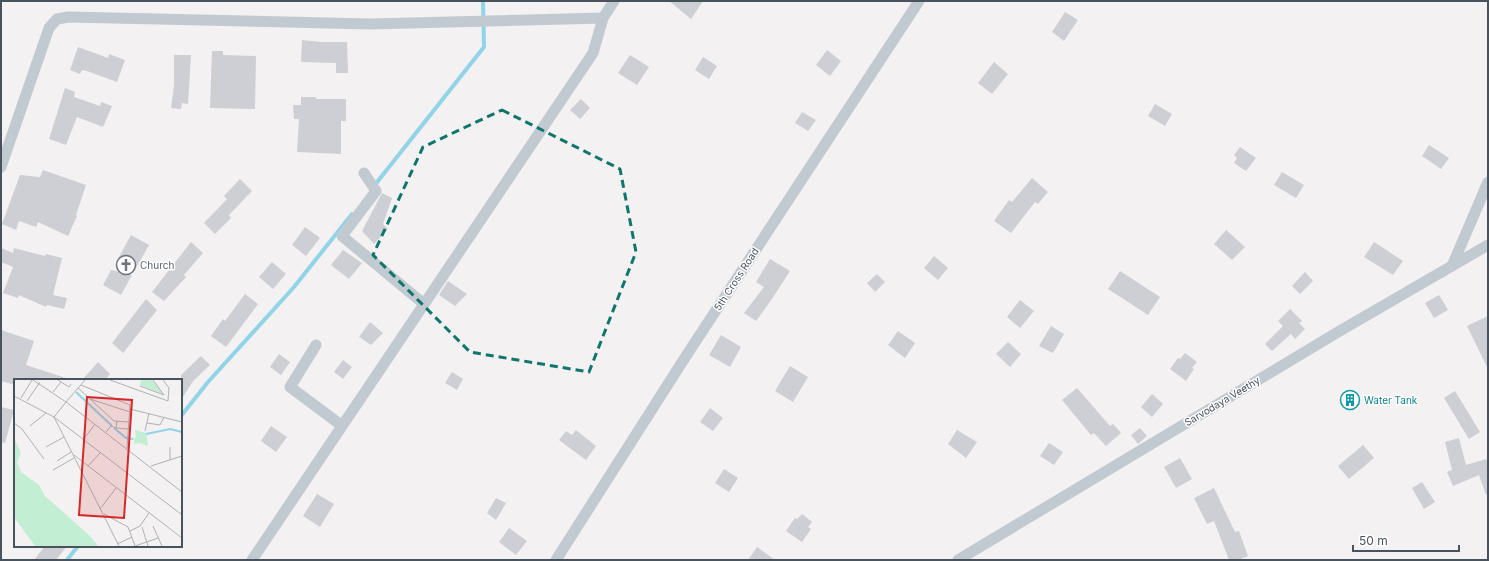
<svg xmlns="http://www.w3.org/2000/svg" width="1489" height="561" viewBox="0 0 1489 561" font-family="Inter,sans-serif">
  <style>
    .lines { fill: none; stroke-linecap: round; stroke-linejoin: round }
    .stream { stroke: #91d3e8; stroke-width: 4 }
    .building { fill: #cecfd5 }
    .minor { stroke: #c2cad1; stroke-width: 11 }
    .marked { fill: none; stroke: #0f766e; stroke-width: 3; stroke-dasharray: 8 5; stroke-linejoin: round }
    .labels { text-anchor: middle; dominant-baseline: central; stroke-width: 3; stroke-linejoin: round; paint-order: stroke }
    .worship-label { font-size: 10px; fill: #5b616d; stroke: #fff; text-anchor: start }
    .street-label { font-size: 10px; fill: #49535d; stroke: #fff }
    .culture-label { font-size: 10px; fill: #0d838f; stroke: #fff; text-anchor: start }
    .inset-river { fill: none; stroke: #91d3e8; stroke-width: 2 }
    .inset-road { fill: none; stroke: #afb2b6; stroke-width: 1 }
    .view { fill: #d62828; fill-opacity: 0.15; stroke: #d62828; stroke-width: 2 }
    .inset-edge { fill: none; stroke: #49535d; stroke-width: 2 }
  </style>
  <rect width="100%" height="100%" fill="#f3f1f1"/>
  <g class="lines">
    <g class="stream">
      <polyline points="374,186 484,47 483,1"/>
      <polyline points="181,416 208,382 294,287 352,214"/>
      <polyline points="67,560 78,546"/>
    </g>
  </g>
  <g class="building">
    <polygon points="669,1 703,1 691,19"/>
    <polygon points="1065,12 1078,20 1064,41 1052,32"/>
    <polygon points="302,40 321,42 347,42 348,73 336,73 336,63 301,62"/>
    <polygon points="78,47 108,58 109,54 125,60 117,82 87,71 82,70 80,74 70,70"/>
    <polygon points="827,50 841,61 830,76 816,65"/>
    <polygon points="212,51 223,51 223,55 256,56 255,109 210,108"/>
    <polygon points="174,55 191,55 188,104 182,103 181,109 171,108 174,85"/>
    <polygon points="630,55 649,67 637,85 618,73"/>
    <polygon points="703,57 717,66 709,79 695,70"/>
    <polygon points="994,62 1008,74 992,94 978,83"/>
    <polygon points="65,88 75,92 74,97 100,106 101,102 112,106 103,127 77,117 66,145 49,139"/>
    <polygon points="301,97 316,97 316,99 346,99 346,121 341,121 341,154 297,152 299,119 294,119 293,105 301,105"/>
    <polygon points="581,99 590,108 580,119 570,110"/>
    <polygon points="1155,104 1172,114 1165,126 1148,116"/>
    <polygon points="802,112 816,120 808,131 795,123"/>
    <polygon points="1429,145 1449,158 1441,169 1422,156"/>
    <polygon points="1240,147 1256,158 1246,171 1234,163 1237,158 1234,155"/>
    <polygon points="43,170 86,185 76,215 77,216 68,236 38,222 36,227 19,221 16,230 2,224 20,175 40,177"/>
    <polygon points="1282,172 1304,185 1296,198 1274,185"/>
    <polygon points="1032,178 1048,192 1038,204 1035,202 1011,233 994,221 1009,200 1012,202"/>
    <polygon points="240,179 252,191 229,215 231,218 215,234 204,223 227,199 224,196"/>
    <polygon points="382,193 392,198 383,224 388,229 374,244 362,231"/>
    <polygon points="305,227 320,238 306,256 292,245"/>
    <polygon points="1226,230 1245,247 1232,260 1214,244"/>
    <polygon points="131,235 149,245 136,268 118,259"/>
    <polygon points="191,242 203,253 184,275 186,277 164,301 152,292"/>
    <polygon points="1374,242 1403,261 1393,275 1364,257"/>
    <polygon points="1,248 13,253 14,248 45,256 46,254 62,258 53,295 67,298 64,309 47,305 46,307 19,295 18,298 3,293 13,267 1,262"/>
    <polygon points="343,250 362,263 349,279 331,265"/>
    <polygon points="934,256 948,268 938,280 924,268"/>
    <polygon points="770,259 790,271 772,299 756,321 744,313 764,287 756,282"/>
    <polygon points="272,262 286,274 273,289 259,277"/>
    <polygon points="111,270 132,275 121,295 103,285"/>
    <polygon points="1120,271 1160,297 1148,315 1108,289"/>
    <polygon points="1305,272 1313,281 1300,294 1292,286"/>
    <polygon points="877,274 885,282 875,292 867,283"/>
    <polygon points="448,281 467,294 455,306 439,295"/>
    <polygon points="245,294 258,304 226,347 211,336 223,319 225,321"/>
    <polygon points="1439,295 1448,310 1434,318 1425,303"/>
    <polygon points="146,299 157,310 123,353 112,343"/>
    <polygon points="1020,300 1034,311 1020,328 1007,317"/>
    <polygon points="1290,309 1302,321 1299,323 1305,329 1295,339 1291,334 1272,351 1265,344 1283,326 1278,321"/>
    <polygon points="1488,316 1488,369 1467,326"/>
    <polygon points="370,322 383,333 371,345 359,337"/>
    <polygon points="1051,326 1064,334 1053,353 1039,346"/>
    <polygon points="1,330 34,341 26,365 66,378 66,380 15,380 15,385 1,381"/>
    <polygon points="898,331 915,343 905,358 888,345"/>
    <polygon points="721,335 741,347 730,367 709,355"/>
    <polygon points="1008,342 1021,354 1010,367 996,354"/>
    <polygon points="1185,353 1197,362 1192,368 1194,369 1186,381 1170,369 1178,358 1180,359"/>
    <polygon points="279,354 290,362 281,375 270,367"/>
    <polygon points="201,356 210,365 193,381 181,400 181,375"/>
    <polygon points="343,360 352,367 343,379 334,372"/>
    <polygon points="98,362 110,374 105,380 82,380"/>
    <polygon points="790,366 808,377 793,402 775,391"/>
    <polygon points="452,372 463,379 457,390 445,383"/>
    <polygon points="1077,388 1110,426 1113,424 1121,433 1106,446 1094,433 1091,435 1062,400"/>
    <polygon points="1352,391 1358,402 1348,408 1341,398"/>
    <polygon points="1455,391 1480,432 1469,439 1444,398"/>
    <polygon points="1152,394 1163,404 1152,417 1141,407"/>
    <polygon points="1,407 14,410 5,443 1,442"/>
    <polygon points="710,408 723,418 713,431 700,422"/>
    <polygon points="271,426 287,437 276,452 261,441"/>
    <polygon points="1140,428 1147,436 1138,444 1131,435"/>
    <polygon points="576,430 596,446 586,460 559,440 566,431 572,435"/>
    <polygon points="957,430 977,442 966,458 948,444"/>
    <polygon points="1459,438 1466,465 1486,459 1488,464 1488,494 1486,495 1479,475 1453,486 1447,472 1452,470 1445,442"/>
    <polygon points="1049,443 1063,452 1054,465 1040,456"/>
    <polygon points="1363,445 1374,458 1349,479 1338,466"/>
    <polygon points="1180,458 1192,479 1176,488 1164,467"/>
    <polygon points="724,469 738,478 729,492 715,483"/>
    <polygon points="1422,482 1435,502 1424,509 1412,488"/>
    <polygon points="1214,488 1235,532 1239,531 1248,556 1238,560 1229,560 1214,521 1207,524 1194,498"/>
    <polygon points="317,494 334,504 320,527 303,516"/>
    <polygon points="496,498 506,503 496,520 487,513"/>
    <polygon points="802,514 812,522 808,527 811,529 802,542 786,531 795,518 797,519"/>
    <polygon points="509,528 527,541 516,555 499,542"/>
    <polygon points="45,546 67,546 56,560 34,560"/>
    <polygon points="757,547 775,560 748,560"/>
  </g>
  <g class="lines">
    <g class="minor">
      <polyline points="1,167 49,28 57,19 69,17 370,24 603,18"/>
      <polyline points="364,173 376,191 342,236 424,304"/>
      <polyline points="1452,266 1488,182"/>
      <polyline points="316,345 290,387 341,425"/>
      <polyline points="252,560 593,53 603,18 614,1"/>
      <polyline points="556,560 686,356 919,1"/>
      <polyline points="958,560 1338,332 1488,245"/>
    </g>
  </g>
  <path class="marked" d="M502 110 620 169 636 252 589 372 470 352 373 255 423 147Z"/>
  <defs>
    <symbol id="church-ring" viewBox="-11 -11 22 22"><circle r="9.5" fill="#fff" stroke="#6b7280" stroke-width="1.5"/><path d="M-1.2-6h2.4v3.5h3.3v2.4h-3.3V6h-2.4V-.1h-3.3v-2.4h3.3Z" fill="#6b7280"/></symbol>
    <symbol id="building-ring" viewBox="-11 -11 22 22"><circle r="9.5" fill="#fff" stroke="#0f9aa8" stroke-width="1.5"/><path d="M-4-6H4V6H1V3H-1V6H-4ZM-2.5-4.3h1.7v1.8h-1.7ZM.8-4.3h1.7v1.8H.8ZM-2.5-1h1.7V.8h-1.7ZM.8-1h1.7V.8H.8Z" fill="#0f9aa8"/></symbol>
  </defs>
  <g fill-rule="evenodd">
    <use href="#church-ring" x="115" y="254" width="22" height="22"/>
    <use href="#building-ring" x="1339" y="389" width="22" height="22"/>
  </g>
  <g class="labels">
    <g class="worship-label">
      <text x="140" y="265">Church</text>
    </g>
    <g class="street-label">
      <text transform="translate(736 279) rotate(-57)">5th Cross Road</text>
      <text transform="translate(1222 401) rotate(-31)">Sarvodaya Veethy</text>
    </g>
    <g class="culture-label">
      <text x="1364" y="400">Water Tank</text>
    </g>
  </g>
  <g transform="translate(14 379)">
    <rect width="168" height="168" fill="#f3f1f1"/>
    <path d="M127 1H138L149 15 126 6ZM121 51 132 54 134 67 126 64 119 65 121 62 119 60 122 58ZM0 59 7 74 3 83 7 93 25 106 31 117 76 157 84 167H21L0 138Z" fill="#c2eed4"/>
    <path class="inset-river" d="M62 13 98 47M100 49 112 59 119 60M132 55 156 50 168 53"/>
    <path class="inset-road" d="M19 1 52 23 40 38 168 136M44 1 55 8 57 5M71 1 52 23 168 113M96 1 154 22 155 9 149 1M67 6 116 26 113 69M126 7 150 16 139 1M64 9 100 42 114 43M39 13 47 3M0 17 40 38 105 167M7 19 18 1M76 20 116 33M13 22 26 3M116 30 168 43M103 42 102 49 114 50M0 44 8 50 30 80M133 44 146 46 150 38M16 47 32 34M131 52 135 34M92 53 97 47 102 49M69 61 81 45M32 68 50 58M156 68V81M60 76 168 159M43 82 57 73M74 87 86 74M137 87 168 77M39 91 60 79M86 130 102 109M90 135 114 148 121 167M139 147 148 167M128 148 134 167M116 152 126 147 135 134M103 165 118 158M121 167 144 159"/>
    <path class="view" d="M73 18 118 21 110 139 65 136Z"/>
    <rect width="168" height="168" class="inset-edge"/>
  </g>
  <rect width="1489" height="561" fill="none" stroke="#49535d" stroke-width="4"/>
  <path d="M1353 545v6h106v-6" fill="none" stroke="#49535d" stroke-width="2"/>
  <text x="1359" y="545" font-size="12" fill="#49535d" stroke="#ffffff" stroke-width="3" paint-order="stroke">50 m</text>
</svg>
